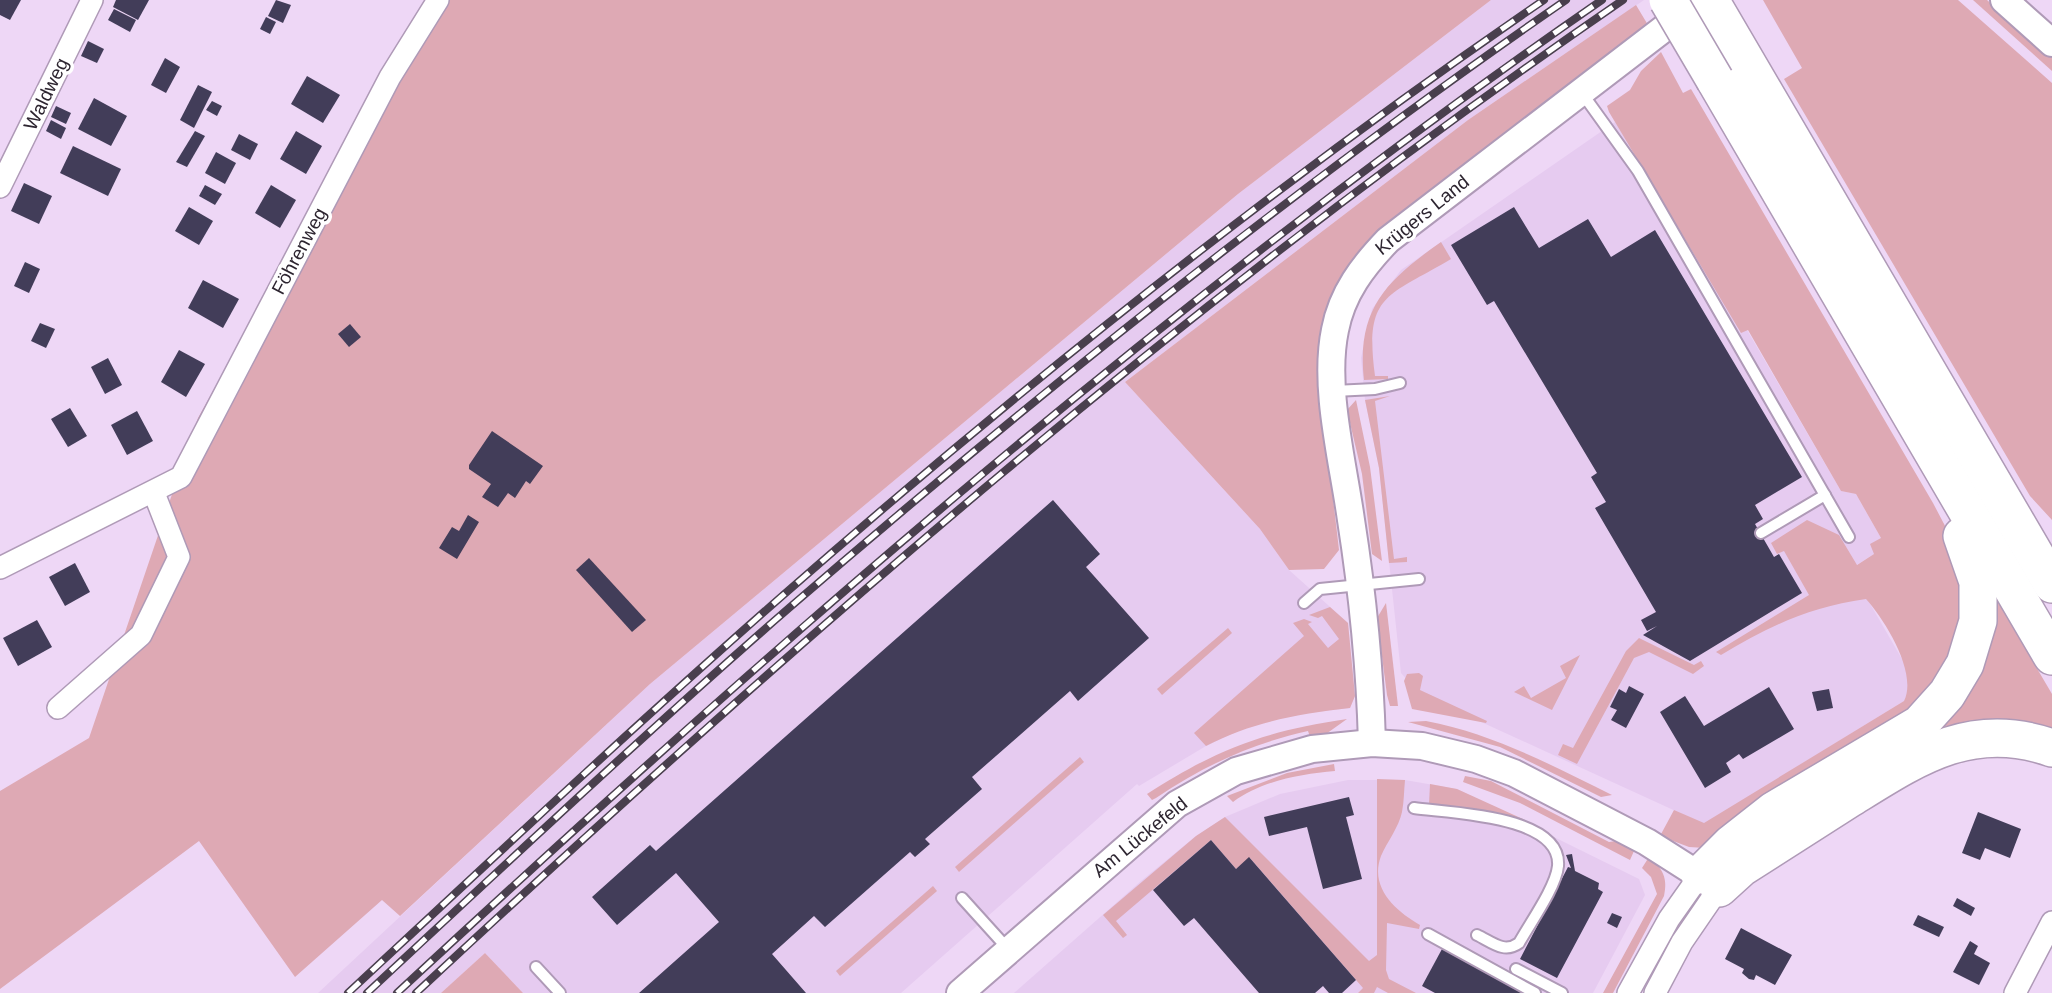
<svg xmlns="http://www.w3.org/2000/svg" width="2052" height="993" viewBox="0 0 2052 993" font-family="Arial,sans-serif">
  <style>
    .built { fill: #e6cbf0 }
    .green { fill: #dea9b4 }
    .building { fill: #423d59 }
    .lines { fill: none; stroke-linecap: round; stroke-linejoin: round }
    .service-casing { stroke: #af9ab7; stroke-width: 14 }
    .minor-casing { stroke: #af9ab7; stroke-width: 24 }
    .tertiary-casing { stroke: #af9ab7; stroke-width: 30 }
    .trunk-casing { stroke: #af9ab7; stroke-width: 40 }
    .service { stroke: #fff; stroke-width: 10 }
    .minor { stroke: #fff; stroke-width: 21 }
    .tertiary { stroke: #fff; stroke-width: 26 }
    .trunk { stroke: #fff; stroke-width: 37 }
    .rail-casing { stroke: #493f4d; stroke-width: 8 }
    .rail { stroke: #fff; stroke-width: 5; stroke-dasharray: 16; stroke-linecap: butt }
    .trunk-bridge-casing { stroke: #af9ab7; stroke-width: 40; stroke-linecap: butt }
    .trunk-bridge { stroke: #fff; stroke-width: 37 }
    .labels { text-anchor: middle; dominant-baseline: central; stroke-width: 7; stroke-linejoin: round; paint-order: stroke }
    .street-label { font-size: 19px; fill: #2d2530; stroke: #fff }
  </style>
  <rect width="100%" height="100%" fill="#eed7f6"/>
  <g class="built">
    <polygon points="1491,0 1644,0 1468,120 1125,382 1260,529 1289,570 1348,623 1355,696 1350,708 1290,715 1248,726 1206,746 1139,786 1137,784 901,993 523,993 485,953 441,993 318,993 650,684 1238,194"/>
    <polygon points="1615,122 1741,332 1747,330 1841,491 1856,494 1881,538 1874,554 1850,569 1906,666 1909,692 1904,701 1704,824 1420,694 1401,673 1379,468 1365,400 1361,358 1372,309 1401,270"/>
    <polygon points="1348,780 1405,780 1457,789 1639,879 1645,895 1593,993 1014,993 1141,881 1196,836 1225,817 1280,794"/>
  </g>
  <g class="green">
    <polygon points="430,0 1491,0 1238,194 650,684 400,916 382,900 295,977 199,841 0,989 0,791 89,738 198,418"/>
    <polygon points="1763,0 1958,0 2052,83 2052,520 2030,496 1784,79 1802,68"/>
    <polygon points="1973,0 1987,0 2052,58 2052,71"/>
    <polygon points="1636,5 1648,25 1344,274 1328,455 1339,550 1324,569 1289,570 1260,529 1125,382 1468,120"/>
    <path d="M1661 52 1683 93 1691 89 1933 503 1963 560 1970 602 1936 697 1705 848 1689 847 1660 836 1674 810 1704 823 1904 701C1918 673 1885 620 1866 599 1809 607 1770 626 1721 655L1716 652 1809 595 1784 551 1777 554 1771 543 1807 520 1839 535 1857 565 1874 554 1870 544 1881 538 1856 494 1841 491 1748 330 1741 333 1609 112 1607 106 1630 90 1641 71Z"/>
    <path d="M1441 242 1451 259C1387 297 1364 294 1375 376H1388V379L1364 380C1356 309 1387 280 1441 242Z"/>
    <polygon points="1390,396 1375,401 1394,559 1407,557 1407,562 1389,563 1379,468 1365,400"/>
    <polygon points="1356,400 1370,467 1382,561 1372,554 1362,474 1347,410"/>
    <polygon points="1988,585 2052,694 2052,738 2029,730 1899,753"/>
    <polygon points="1386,603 1398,706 1390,706 1387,695 1377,618"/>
    <path d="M1330 607 1348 623 1355 696 1350 708C1298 714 1252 722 1206 746L1194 733 1304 636 1293 623 1304 619 1312 622 1308 624 1328 648 1339 639 1322 616 1318 618 1309 615Z"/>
    <polygon points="1228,628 1232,633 1162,695 1157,689"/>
    <polygon points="1639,638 1694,665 1701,661 1704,666 1693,674 1649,652 1634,658 1577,764 1558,755 1563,744 1573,748 1626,651"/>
    <polygon points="1580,655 1552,710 1514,692 1524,686 1531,698 1566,678 1560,666"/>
    <polygon points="1419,673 1423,676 1420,690 1487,721 1486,723 1412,709 1404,681 1407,674"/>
    <path d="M1347 719 1326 734 1310 737 1308 731C1251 744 1205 765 1156 798L1152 800 1147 794C1219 748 1262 732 1347 719Z"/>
    <path d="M1426 721C1494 734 1551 765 1612 795L1601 797 1500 747 1408 722Z"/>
    <polygon points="1080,757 1084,762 959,872 955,867"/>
    <path d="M1334 764 1335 771C1300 774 1261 781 1233 802L1227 796 1287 773Z"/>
    <polygon points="1465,776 1491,781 1609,842 1616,841 1634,851 1630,860 1520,803 1463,782"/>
    <path d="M1377 779 1405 780C1404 790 1404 802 1402 812 1399 827 1387 842 1381 856 1369 888 1396 911 1420 925L1419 929 1387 923 1386 970 1389 979 1416 993H1388L1377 987 1374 993H1358L1363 988 1250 858 1236 869 1211 840 1116 921 1127 935 1123 938 1103 915 1196 836 1225 817 1369 961 1377 955Z"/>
    <polygon points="1430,784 1457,789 1525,820 1429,805"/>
    <path d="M1649 857C1663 869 1668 878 1664 896L1613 993H1603L1657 894 1651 877 1642 868Z"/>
    <polygon points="933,886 937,891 840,976 836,971"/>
    <polygon points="485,953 523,993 441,993"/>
  </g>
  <g class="building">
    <polygon points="0,0 21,0 10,20 0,15"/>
    <polygon points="116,0 149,0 138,20 113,7"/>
    <polygon points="276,0 291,5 283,23 268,16"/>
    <polygon points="114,9 136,20 130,32 108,20"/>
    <polygon points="266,17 276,22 270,34 260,29"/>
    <polygon points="88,41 104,49 97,63 81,56"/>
    <polygon points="165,58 180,67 166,93 151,85"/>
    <polygon points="307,76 340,95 323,123 291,104"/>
    <polygon points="198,85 212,92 194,128 180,120"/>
    <polygon points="94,98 127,116 111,146 78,129"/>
    <polygon points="212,101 222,106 217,116 206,110"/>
    <polygon points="56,106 71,113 66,124 51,117"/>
    <polygon points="51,120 66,128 61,139 46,131"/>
    <polygon points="195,131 205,136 187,167 176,162"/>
    <polygon points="296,131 322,146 306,174 280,159"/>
    <polygon points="239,134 258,144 250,160 231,150"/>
    <polygon points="73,146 121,169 108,196 60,173"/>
    <polygon points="216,152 236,163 225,184 205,173"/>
    <polygon points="24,183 52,196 39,224 11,211"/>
    <polygon points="205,185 222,194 215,205 199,196"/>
    <polygon points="271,185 296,200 280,228 255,213"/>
    <polygon points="189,207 213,221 199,245 175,231"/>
    <polygon points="1514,207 1539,248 1588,219 1611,257 1655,230 1802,477 1755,505 1763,519 1755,524 1774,557 1779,554 1802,593 1690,661 1643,635 1657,626 1647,631 1641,620 1656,612 1595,508 1606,502 1591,477 1597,473 1494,301 1487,305 1451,245"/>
    <polygon points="25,262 40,269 29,293 14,286"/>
    <polygon points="203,280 239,299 223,328 188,308"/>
    <polygon points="40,323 55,329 46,348 31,341"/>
    <polygon points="350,324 361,337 349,347 338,334"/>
    <polygon points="179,350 205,364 186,397 161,382"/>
    <polygon points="108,358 122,385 105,394 91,367"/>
    <polygon points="70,408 87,436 68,447 51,419"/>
    <polygon points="137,411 153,441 127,455 111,425"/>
    <polygon points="492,431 543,466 530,484 526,481 515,498 508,493 498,507 482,497 491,484 469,469 469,465"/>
    <polygon points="1053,500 1100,554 1086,567 1149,638 1078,701 1070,691 972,777 982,789 925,839 930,844 915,857 910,852 825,927 814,916 772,954 806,993 639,993 719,922 676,873 617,925 592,897 650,845 656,851"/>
    <polygon points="468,515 479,522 457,559 439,548 452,527 459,531"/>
    <polygon points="589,558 646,620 632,632 576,570"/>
    <polygon points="75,563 90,592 65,606 49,577"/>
    <polygon points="37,620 52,647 18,666 3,638"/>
    <polygon points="1629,686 1644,694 1626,728 1611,720 1617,710 1610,707 1619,689 1626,693"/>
    <polygon points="1769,687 1794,729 1743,759 1739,754 1726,763 1731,772 1705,788 1660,712 1685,696 1704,726"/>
    <polygon points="1829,689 1833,708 1817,711 1812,692"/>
    <polygon points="1349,797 1354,815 1346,817 1362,879 1323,889 1307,827 1269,836 1264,817"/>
    <polygon points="1978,812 2021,829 2010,858 1985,848 1980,860 1962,853"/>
    <polygon points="1211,840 1236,869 1249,857 1356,980 1342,993 1329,993 1323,986 1315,993 1259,993 1194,918 1184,926 1153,890"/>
    <polygon points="1572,854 1575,871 1599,883 1598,889 1603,892 1557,978 1520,959 1568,867 1571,868 1566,855"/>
    <polygon points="1957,898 1975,908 1971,916 1953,906"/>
    <polygon points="1612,913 1622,917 1617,928 1607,923"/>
    <polygon points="1918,915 1944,927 1939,937 1913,925"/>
    <polygon points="1741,928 1792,955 1775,985 1756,975 1754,980 1749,979 1742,973 1744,969 1725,959"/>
    <polygon points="1970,941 1978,946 1974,954 1990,963 1979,985 1953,972"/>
    <polygon points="1442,949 1525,993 1435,993 1422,986"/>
  </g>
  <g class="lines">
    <defs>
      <g id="service">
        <polyline points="1582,93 1638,171 1849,537"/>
        <polyline points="1334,391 1375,389 1400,383"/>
        <polyline points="1761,533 1825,495"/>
        <polyline points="1304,603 1320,589 1419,579"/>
        <path d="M1414 808C1449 813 1562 815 1558 866 1556 887 1530 923 1519 943 1504 954 1492 942 1477 935"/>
        <polyline points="962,898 1009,950"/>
        <polyline points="1428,934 1535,993"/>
        <polyline points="536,967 560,993"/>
        <polyline points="1516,969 1562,993"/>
      </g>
      <g id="minor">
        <polyline points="0,187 92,0"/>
        <polyline points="0,568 181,477 390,77 438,0"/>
        <polyline points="58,708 141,635 179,557 154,493"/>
        <polyline points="1628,993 1669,919 1700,875"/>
        <polyline points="1655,993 1682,942 1719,888"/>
        <polyline points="2015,993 2052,922"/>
      </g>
      <g id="tertiary">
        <polyline points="2004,0 2052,43"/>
        <path d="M1372 743C1370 672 1362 590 1351 520 1343 462 1323 387 1335 330 1342 293 1363 266 1388 240L1692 7"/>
        <polyline points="960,993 1177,804 1236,771 1312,749 1372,743 1422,746 1476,759 1514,773 1647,842 1713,884"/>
      </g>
      <g id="trunk">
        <polyline points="1710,0 2052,584"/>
        <polyline points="1715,80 2052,656"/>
        <polyline points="1700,875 1731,844 1773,811 1920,724 1947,694 1965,664 1978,621 1978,582 1962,536"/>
        <path d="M1719 888 1741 868C1777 845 1813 822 1849 799 1915 758 1971 719 2052 748"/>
      </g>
    </defs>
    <use href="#service" class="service-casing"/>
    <use href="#minor" class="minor-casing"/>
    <use href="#tertiary" class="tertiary-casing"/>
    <use href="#trunk" class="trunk-casing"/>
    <use href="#service" class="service"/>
    <use href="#minor" class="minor"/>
    <use href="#tertiary" class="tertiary"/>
    <use href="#trunk" class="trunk"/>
    <defs>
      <g id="rail">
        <path d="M348 993C491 860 634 726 781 597 1023 385 1278 182 1544 0"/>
        <path d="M367 993C507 863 645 733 789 608 1038 393 1296 186 1566 0"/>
        <path d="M397 993C781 637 1170 298 1602 0"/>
        <path d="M416 993C798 638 1192 295 1623 0"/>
      </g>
    </defs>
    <use href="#rail" class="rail-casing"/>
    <use href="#rail" class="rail"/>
    <defs>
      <polyline id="trunk-bridge" points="1668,0 1715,80"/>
    </defs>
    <use href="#trunk-bridge" class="trunk-bridge-casing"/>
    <use href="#trunk-bridge" class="trunk-bridge"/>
  </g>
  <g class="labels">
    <g class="street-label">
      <text transform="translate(46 94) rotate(-64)">Waldweg</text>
      <text transform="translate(1422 215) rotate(-39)">Krügers Land</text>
      <text transform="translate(299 251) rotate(-62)">Föhrenweg</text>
      <text transform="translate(1140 837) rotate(-39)">Am Lückefeld</text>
    </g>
  </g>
</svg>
